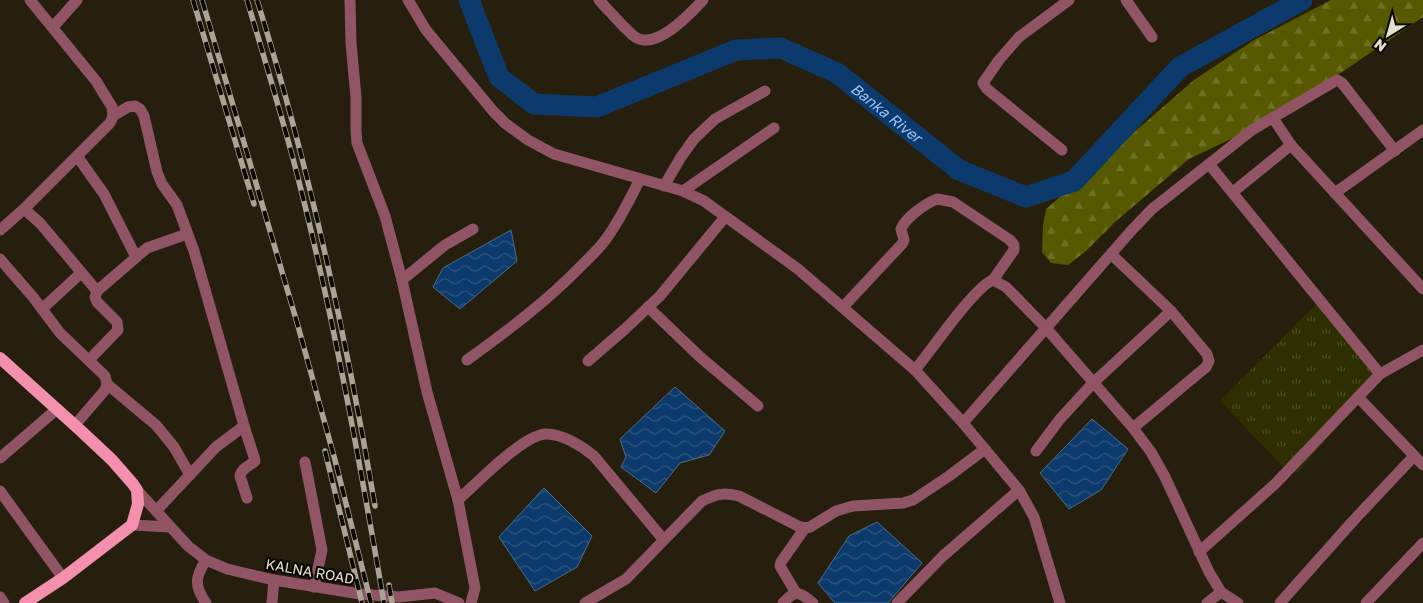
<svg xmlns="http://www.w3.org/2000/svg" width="1423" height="603" viewBox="0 0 1423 603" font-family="'Golos Text',sans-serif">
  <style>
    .grass { fill: url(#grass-tufts) }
    .forest { fill: url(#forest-firs) }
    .water { fill: url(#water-waves); stroke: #4c6c8b }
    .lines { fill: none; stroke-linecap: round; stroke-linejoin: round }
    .river { stroke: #0c3a6c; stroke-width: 21 }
    .minor { stroke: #905465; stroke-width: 11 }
    .major { stroke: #f490ad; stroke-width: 12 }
    .rail-casing { stroke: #a9a496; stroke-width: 5.5 }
    .rail { stroke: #0c0903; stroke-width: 4; stroke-dasharray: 11; stroke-linecap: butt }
    .labels { text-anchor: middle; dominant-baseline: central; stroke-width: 4.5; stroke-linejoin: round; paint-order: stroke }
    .street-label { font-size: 14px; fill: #e3dfd3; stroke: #0c0903 }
    .water-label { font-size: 15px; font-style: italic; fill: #95c1f9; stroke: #0c0903 }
  </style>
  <defs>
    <pattern id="grass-tufts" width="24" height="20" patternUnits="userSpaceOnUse" patternTransform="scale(1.25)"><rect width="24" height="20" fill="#2d2f00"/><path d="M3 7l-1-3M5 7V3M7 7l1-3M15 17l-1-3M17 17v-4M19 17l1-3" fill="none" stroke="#4b4d24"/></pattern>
    <pattern id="forest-firs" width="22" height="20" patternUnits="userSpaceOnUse" patternTransform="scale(1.25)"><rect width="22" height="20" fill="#565900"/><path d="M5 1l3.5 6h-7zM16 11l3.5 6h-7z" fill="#6e7024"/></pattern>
    <pattern id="water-waves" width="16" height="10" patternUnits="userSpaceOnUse" patternTransform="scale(1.25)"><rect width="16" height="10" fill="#0c3a6c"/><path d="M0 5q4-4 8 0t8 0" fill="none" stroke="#2f5680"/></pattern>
  </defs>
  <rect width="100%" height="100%" fill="#261f0d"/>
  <polygon class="grass" points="1316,304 1380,374 1298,472 1288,472 1220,401"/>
  <polygon class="forest" points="1331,0 1423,0 1423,17 1245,138 1231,139 1189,159 1115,222 1086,251 1068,265 1051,263 1042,252 1043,225 1046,209 1194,80 1254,40"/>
  <g class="water">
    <polygon points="511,230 517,261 460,309 433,287 443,268"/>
    <polygon points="675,387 725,431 709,455 680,463 656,493 621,467 626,457 620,439"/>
    <polygon points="1092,419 1128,449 1101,490 1069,509 1040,473"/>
    <polygon points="544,488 592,536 577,567 535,591 499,537"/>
    <polygon points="877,522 922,563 888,603 835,603 818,583 849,536"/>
  </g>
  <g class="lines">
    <path class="river" id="s1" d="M469 0 499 77 534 104 597 107 736 50 781 48 837 73 959 170 1026 197 1074 181 1180 67 1302 0"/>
    <g class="minor">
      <polyline points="350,0 351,43 356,97 356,131 357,143 385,216 402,280 427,392 458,500 475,588 471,603"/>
      <polyline points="408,0 426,30 493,111 506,124 528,140 554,154 683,191 704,201 798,269 915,370 963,423 1019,490 1034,517 1060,603"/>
      <path d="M599 0C607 9 615 17 623 26 627 29 630 34 635 37 656 51 690 14 703 0"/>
      <polyline points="1126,0 1152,37"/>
      <polyline points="53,27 77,0"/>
      <polyline points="113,116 128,107 135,106 140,109 144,116 157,172 162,184 177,205 194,251 243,422 244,426 216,447 156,511"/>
      <polyline points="1273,118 1291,145 1423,289"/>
      <polyline points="1062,150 987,89 983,83 999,60 1019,37 1069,0"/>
      <polyline points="77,156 104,194 136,257"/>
      <polyline points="664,186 681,157 694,139 715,119 765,91"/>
      <polyline points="683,191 774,128"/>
      <polyline points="1233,192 1291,145"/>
      <polyline points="1335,193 1423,130"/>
      <polyline points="24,209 40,223 97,291"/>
      <polyline points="0,230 24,209 109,124 111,121 113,116 112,107 96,81 30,0"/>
      <polyline points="1111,254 1171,311 1207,354 1209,361 1206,367 1133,428"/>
      <polyline points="0,259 33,297 60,333 105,376 107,384 105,390 75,425"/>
      <polyline points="402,280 445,245 473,229"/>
      <polyline points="648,307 699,356 758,406"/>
      <path d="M843 307 902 244 904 240 901 229C906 217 925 204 937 199L953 202 1010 240 1014 245V250L993 280"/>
      <polyline points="42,309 81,273"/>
      <polyline points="89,360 118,330 117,322 97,302 95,297 97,291 147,248 187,234"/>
      <path d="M467 360C507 331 546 302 580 267 589 258 599 249 606 239 620 220 630 199 640 179"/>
      <polyline points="588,361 625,329 660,296 725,217"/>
      <path d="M915 370C930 352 975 286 993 280L1006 287 1046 328 1133 428 1151 452 1165 477 1209 572 1221 592 1238 603"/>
      <polyline points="1380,374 1423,350"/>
      <polyline points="107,384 156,425 174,447 190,475"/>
      <polyline points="1358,397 1423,465"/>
      <polyline points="963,423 1131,231 1152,209 1252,130 1337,80 1342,83 1395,151"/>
      <path d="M244 426 254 457 255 461C249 467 242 467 240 476L247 498"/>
      <polyline points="1036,451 1060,419 1094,382 1171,311"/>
      <polyline points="0,458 57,409"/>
      <polyline points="305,462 322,550 314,587"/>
      <polyline points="137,490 188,546 206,560 227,569 274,580 360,594 399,597 435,593 459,603"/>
      <polyline points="0,491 63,578"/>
      <path d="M458 500C476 484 522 436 545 434 561 433 582 446 594 456L663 539"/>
      <polyline points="132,525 170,527"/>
      <polyline points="1199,552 1275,484 1380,374 1209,164"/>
      <path d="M206 560C195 577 194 586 206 603"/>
      <polyline points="796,593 780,566 781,562 805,528"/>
      <polyline points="0,597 4,603"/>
      <polyline points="272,603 274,580"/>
      <path d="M585 603 626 579 702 501C717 494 723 492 739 496L798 526 805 528 810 527 836 511 853 506 903 503 913 500 949 476 985 449"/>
      <path d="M783 603C796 589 799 592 813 603"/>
      <polyline points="897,603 943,556 1019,490"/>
      <polyline points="1207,603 1221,592"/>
      <polyline points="1280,603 1353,521 1414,456"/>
      <polyline points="1366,603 1423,543"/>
    </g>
    <polyline class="major" points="0,358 80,430 112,460 133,484 137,490 138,504 132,525 63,578 25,603"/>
    <defs>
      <g id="rail">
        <polyline points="193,0 254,204"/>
        <polyline points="202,0 298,326 335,460 371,603"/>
        <path d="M247 0C264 57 281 113 296 170 333 313 359 458 384 603"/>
        <path d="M257 0C309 166 346 335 375 506"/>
        <polyline points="325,451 362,603"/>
        <polyline points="389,585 392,603"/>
      </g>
    </defs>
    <use href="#rail" class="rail-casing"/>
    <use href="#rail" class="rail"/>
  </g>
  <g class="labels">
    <g class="street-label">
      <text transform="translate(310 571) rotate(10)">KALNA ROAD</text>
    </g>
    <g class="water-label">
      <text stroke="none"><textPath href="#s1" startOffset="510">Banka River</textPath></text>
    </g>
  </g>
  <g transform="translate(1388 35) rotate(217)" stroke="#0c0903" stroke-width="4" paint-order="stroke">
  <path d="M0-4L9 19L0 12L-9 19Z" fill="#e3dfd3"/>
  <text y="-8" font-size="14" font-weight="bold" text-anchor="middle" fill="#e3dfd3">N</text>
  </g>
</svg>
